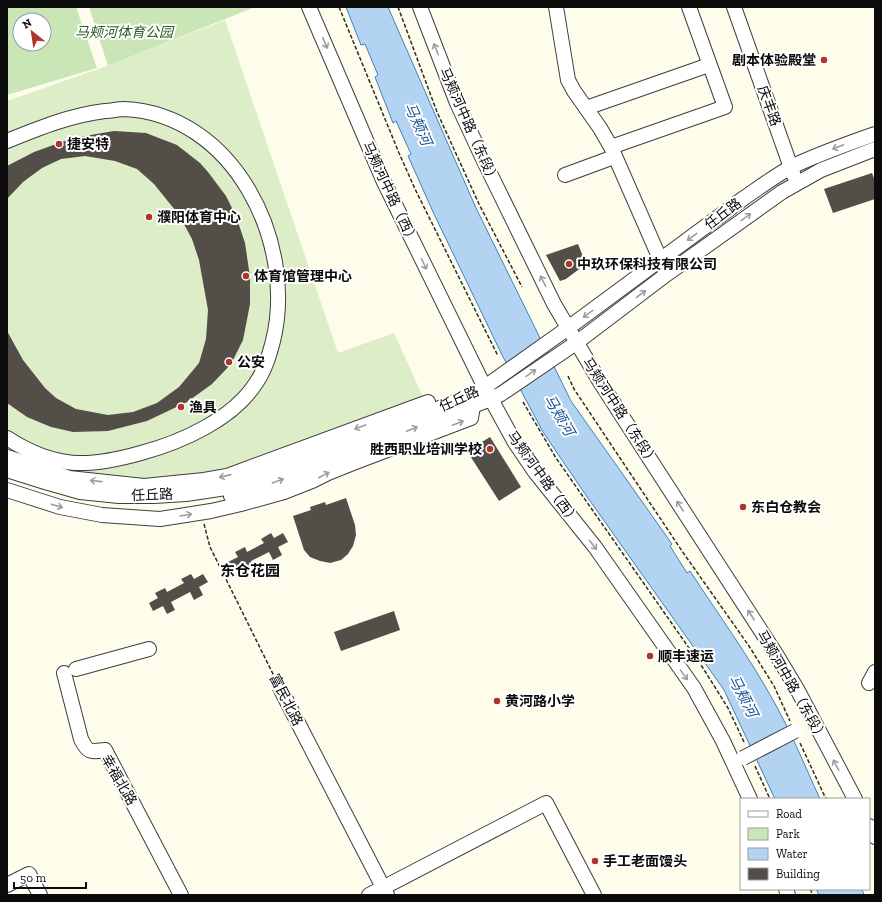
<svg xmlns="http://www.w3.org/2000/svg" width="882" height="902" viewBox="0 0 882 902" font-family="'Zilla Slab','Noto Sans SC',serif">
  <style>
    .green { fill: #cae6b7; fill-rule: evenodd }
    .pitch { fill: #ddedc8 }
    .water { fill: #b2d4f2; stroke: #3e81c5 }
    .building { fill: #534e48 }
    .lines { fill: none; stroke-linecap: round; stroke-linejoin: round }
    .minor-casing { stroke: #3e3e3e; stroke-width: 16 }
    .path { stroke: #2d2d2d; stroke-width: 1.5; stroke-dasharray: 4 2; stroke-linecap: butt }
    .minor { stroke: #fff; stroke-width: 14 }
    .minor-bridge-casing { stroke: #3e3e3e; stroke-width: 16; stroke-linecap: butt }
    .minor-bridge { stroke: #fff; stroke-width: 14 }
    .oneway { stroke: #9d9d9d }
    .poi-dot { fill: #b2332c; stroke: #fff; stroke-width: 1.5 }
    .labels { text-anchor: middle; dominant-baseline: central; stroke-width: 4; stroke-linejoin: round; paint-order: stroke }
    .park-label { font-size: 14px; font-style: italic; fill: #275e20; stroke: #fff }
    .poi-label { font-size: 14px; font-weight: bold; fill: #0b0b0b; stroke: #fff; text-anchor: start }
    .street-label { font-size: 14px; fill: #0b0b0b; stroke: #fff }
    .water-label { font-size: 15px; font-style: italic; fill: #1d5495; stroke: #fff }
    .neighbourhood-label { font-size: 15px; font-weight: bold; fill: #0b0b0b; stroke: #fff }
  </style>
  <rect width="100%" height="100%" fill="#fefceb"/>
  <g class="green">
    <path d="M7 7H76L97 68 7 95ZM20 20H44V44H20Z"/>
    <polygon points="89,7 255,7 108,66"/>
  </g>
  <polygon class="pitch" points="225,20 338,353 394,333 423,397 255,460 215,473 149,479 72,472 7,452 7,101 118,62"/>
  <g class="water">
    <path d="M346 7H388L476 208 571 401 672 544 670 546 687 573 690 571C718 614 748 655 773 700 791 732 805 766 820 799H775L724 690 583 491 543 432 502 355 434 214 408 156 411 154 396 121 393 123 375 77 378 75 365 44 361 45Z"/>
    <polygon points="816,889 862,889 864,895 819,895"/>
  </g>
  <g class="building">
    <polygon points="114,131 146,133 177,145 200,163 208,172 226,196 236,216 245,243 250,277 250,304 243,340 231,364 212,384 187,402 147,421 108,431 73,432 51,427 27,417 7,403 7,331 23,360 45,388 56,398 76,409 108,415 133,412 157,403 179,387 199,363 206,339 208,310 199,260 192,239 179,215 154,184 137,169 115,161 85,156 61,159 42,168 23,182 7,199 7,166 34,152 73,138"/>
    <polygon points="872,173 875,181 875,199 833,213 824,189"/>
    <polygon points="578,244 586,264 566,279 560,281 546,255"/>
    <polygon points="490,437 521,487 499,501 467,451"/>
    <polygon points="346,498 355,525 356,535 353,546 348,554 341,560 330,563 320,561 310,557 304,550 293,516 311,510 310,507 325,502 326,505"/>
    <polygon points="271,533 274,538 283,533 288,542 278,547 282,555 273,560 269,552 251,561 255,569 246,574 242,566 233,571 228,562 238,557 235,552 245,547 247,552 264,543 261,539"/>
    <polygon points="191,574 194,579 203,574 208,582 199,587 203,595 194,600 190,592 171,602 175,610 167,614 163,606 153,611 149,603 158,598 155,593 165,588 167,592 184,583 181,579"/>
    <polygon points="394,611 400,630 341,651 334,632"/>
  </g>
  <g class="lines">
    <defs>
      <g id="minor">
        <polyline points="309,7 384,182 485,388 503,421 514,441 535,472 595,547 694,688 723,741 750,799"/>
        <polyline points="420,7 457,103 483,159 554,304 600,382 776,654 797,689 855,799"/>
        <polyline points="556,7 568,80 574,91 600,128 611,147 664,268"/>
        <polyline points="734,7 794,176"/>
        <polyline points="586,108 709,65"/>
        <path d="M7 141C39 128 71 115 105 111 111 111 118 109 124 109 234 114 297 243 273 341 269 356 265 370 256 383 233 419 182 442 141 453 88 468 55 469 7 438"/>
        <polyline points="611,147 725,107 689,7"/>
        <polyline points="565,175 614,157"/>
        <polyline points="7,457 69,478 144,486 204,480 227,476 428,402"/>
        <path d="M7 470 45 482 80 492 119 496H154L186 494 226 488 300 463 475 394 568 328 744 198C760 187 775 176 791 167 818 154 847 144 875 134"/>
        <polyline points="7,490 60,507 102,515 160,519 211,511 241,504 284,492 312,481 328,473 353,463 471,418 473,406"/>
        <polyline points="231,496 263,487 303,472 342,456 491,399 501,394 576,343 667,274 782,192 821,170 875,149"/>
        <polyline points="76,669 149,649"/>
        <path d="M64 673 81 739C88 753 90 752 105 750L181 895"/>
        <polyline points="869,683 875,672"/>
        <polyline points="280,688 387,895"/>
        <polyline points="869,826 875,837"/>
        <polyline points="7,885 29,874 40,895"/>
        <polyline points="786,889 788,895"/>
        <polyline points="369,895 546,803 594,895"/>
      </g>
    </defs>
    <use href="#minor" class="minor-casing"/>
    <g class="path">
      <polyline points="339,7 399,153 415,189 498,356"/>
      <polyline points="398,7 437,112 479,204 522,287"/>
      <polyline points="568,376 574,389 682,551 749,646 774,686 790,721"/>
      <polyline points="523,402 556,458 703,668 728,708 745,744"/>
      <polyline points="204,524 210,547 275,678"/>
      <polyline points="800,743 826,799"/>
      <polyline points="755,766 770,799"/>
      <polyline points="810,889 813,895"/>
    </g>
    <use href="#minor" class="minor"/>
    <defs>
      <polyline id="minor-bridge" points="743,758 795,731"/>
    </defs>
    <use href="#minor-bridge" class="minor-bridge-casing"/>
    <use href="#minor-bridge" class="minor-bridge"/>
  </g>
  <defs><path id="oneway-shaft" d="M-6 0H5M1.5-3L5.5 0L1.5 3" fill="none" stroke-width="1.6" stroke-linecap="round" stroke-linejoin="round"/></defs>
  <g class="oneway">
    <use href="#oneway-shaft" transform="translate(325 43) rotate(67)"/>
    <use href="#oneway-shaft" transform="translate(436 49) rotate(-112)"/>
    <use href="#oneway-shaft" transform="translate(838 147) rotate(159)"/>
    <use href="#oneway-shaft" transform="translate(746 217) rotate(-36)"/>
    <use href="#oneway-shaft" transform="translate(692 237) rotate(143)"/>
    <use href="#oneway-shaft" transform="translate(424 264) rotate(64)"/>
    <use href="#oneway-shaft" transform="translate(543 281) rotate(-117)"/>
    <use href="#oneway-shaft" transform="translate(641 294) rotate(-37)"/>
    <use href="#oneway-shaft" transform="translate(588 314) rotate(144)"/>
    <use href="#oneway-shaft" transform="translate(531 373) rotate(-35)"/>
    <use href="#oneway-shaft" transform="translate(458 423) rotate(-21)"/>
    <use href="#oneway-shaft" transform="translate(360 427) rotate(160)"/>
    <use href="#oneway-shaft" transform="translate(412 429) rotate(-21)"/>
    <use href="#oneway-shaft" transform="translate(324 475) rotate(-28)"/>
    <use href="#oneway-shaft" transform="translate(225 476) rotate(167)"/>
    <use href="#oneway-shaft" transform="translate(96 481) rotate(-174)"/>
    <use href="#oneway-shaft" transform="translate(278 481) rotate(-20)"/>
    <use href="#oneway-shaft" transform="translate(57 506) rotate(16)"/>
    <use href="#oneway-shaft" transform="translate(680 506) rotate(-123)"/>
    <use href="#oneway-shaft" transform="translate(186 515) rotate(-9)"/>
    <use href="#oneway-shaft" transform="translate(593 545) rotate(52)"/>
    <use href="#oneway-shaft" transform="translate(751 615) rotate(-123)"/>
    <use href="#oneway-shaft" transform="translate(684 675) rotate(54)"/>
    <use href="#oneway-shaft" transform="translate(836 765) rotate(-118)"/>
  </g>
  <g class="poi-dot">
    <circle cx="824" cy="60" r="4"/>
    <circle cx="59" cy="144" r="4"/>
    <circle cx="149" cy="217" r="4"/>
    <circle cx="569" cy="264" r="4"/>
    <circle cx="246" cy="276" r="4"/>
    <circle cx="229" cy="362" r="4"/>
    <circle cx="181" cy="407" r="4"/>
    <circle cx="490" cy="449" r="4"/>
    <circle cx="743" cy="507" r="4"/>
    <circle cx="650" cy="656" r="4"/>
    <circle cx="497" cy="701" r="4"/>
    <circle cx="595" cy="861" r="4"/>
  </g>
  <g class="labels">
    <g class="park-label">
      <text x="124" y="32">马颊河体育公园</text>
    </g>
    <g class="poi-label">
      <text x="816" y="60" text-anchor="end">剧本体验殿堂</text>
      <text x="67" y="144">捷安特</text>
      <text x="157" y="217">濮阳体育中心</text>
      <text x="577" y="264">中玖环保科技有限公司</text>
      <text x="254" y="276">体育馆管理中心</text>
      <text x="237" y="362">公安</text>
      <text x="189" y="407">渔具</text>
      <text x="482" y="449" text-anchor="end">胜西职业培训学校</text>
      <text x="751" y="507">东白仓教会</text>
      <text x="658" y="656">顺丰速运</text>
      <text x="505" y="701">黄河路小学</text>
      <text x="603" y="861">手工老面馒头</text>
    </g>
    <g class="street-label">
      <text transform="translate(769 106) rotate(70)">庆丰路</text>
      <text transform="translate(469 126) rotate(66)">马颊河中路（东段）</text>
      <text transform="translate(390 193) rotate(65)">马颊河中路（西）</text>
      <text transform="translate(723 214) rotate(-37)">任丘路</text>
      <text transform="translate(459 399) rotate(-24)">任丘路</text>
      <text transform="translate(620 412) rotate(57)">马颊河中路（东段）</text>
      <text transform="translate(543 478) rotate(54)">马颊河中路（西）</text>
      <text transform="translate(152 495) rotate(-2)">任丘路</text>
      <text transform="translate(792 686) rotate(60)">马颊河中路（东段）</text>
      <text transform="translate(286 700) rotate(63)">富民北路</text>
      <text transform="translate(119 780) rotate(60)">幸福北路</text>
    </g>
    <g class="water-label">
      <text transform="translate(418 124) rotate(66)">马颊河</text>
      <text transform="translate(559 415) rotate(60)">马颊河</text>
      <text transform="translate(743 696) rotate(63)">马颊河</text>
    </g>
    <g class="neighbourhood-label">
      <text x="250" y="571">东仓花园</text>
    </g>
  </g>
  <rect width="882" height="902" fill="none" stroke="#0b0b0b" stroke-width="16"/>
  <rect x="740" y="798" width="130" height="92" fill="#ffffff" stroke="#9d9d9d"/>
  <rect x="748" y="811" width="20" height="6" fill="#ffffff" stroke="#9d9d9d"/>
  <text x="776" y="818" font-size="12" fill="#0b0b0b">Road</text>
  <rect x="748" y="828" width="20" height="12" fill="#cae6b7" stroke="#9d9d9d"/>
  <text x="776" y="838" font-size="12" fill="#0b0b0b">Park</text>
  <rect x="748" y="848" width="20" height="12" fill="#b2d4f2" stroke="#9d9d9d"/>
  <text x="776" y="858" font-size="12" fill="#0b0b0b">Water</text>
  <rect x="748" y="868" width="20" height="12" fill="#534e48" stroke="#9d9d9d"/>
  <text x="776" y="878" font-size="12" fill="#0b0b0b">Building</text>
  <g transform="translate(32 32) rotate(330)"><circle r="19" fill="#ffffff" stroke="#9d9d9d"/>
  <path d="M0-3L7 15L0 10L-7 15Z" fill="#b2332c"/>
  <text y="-6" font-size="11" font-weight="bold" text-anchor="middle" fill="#0b0b0b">N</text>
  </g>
  <path d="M14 882v6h72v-6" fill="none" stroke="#0b0b0b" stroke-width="2"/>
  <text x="20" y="882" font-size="12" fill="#0b0b0b" stroke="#ffffff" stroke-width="3" paint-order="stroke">50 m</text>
</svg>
